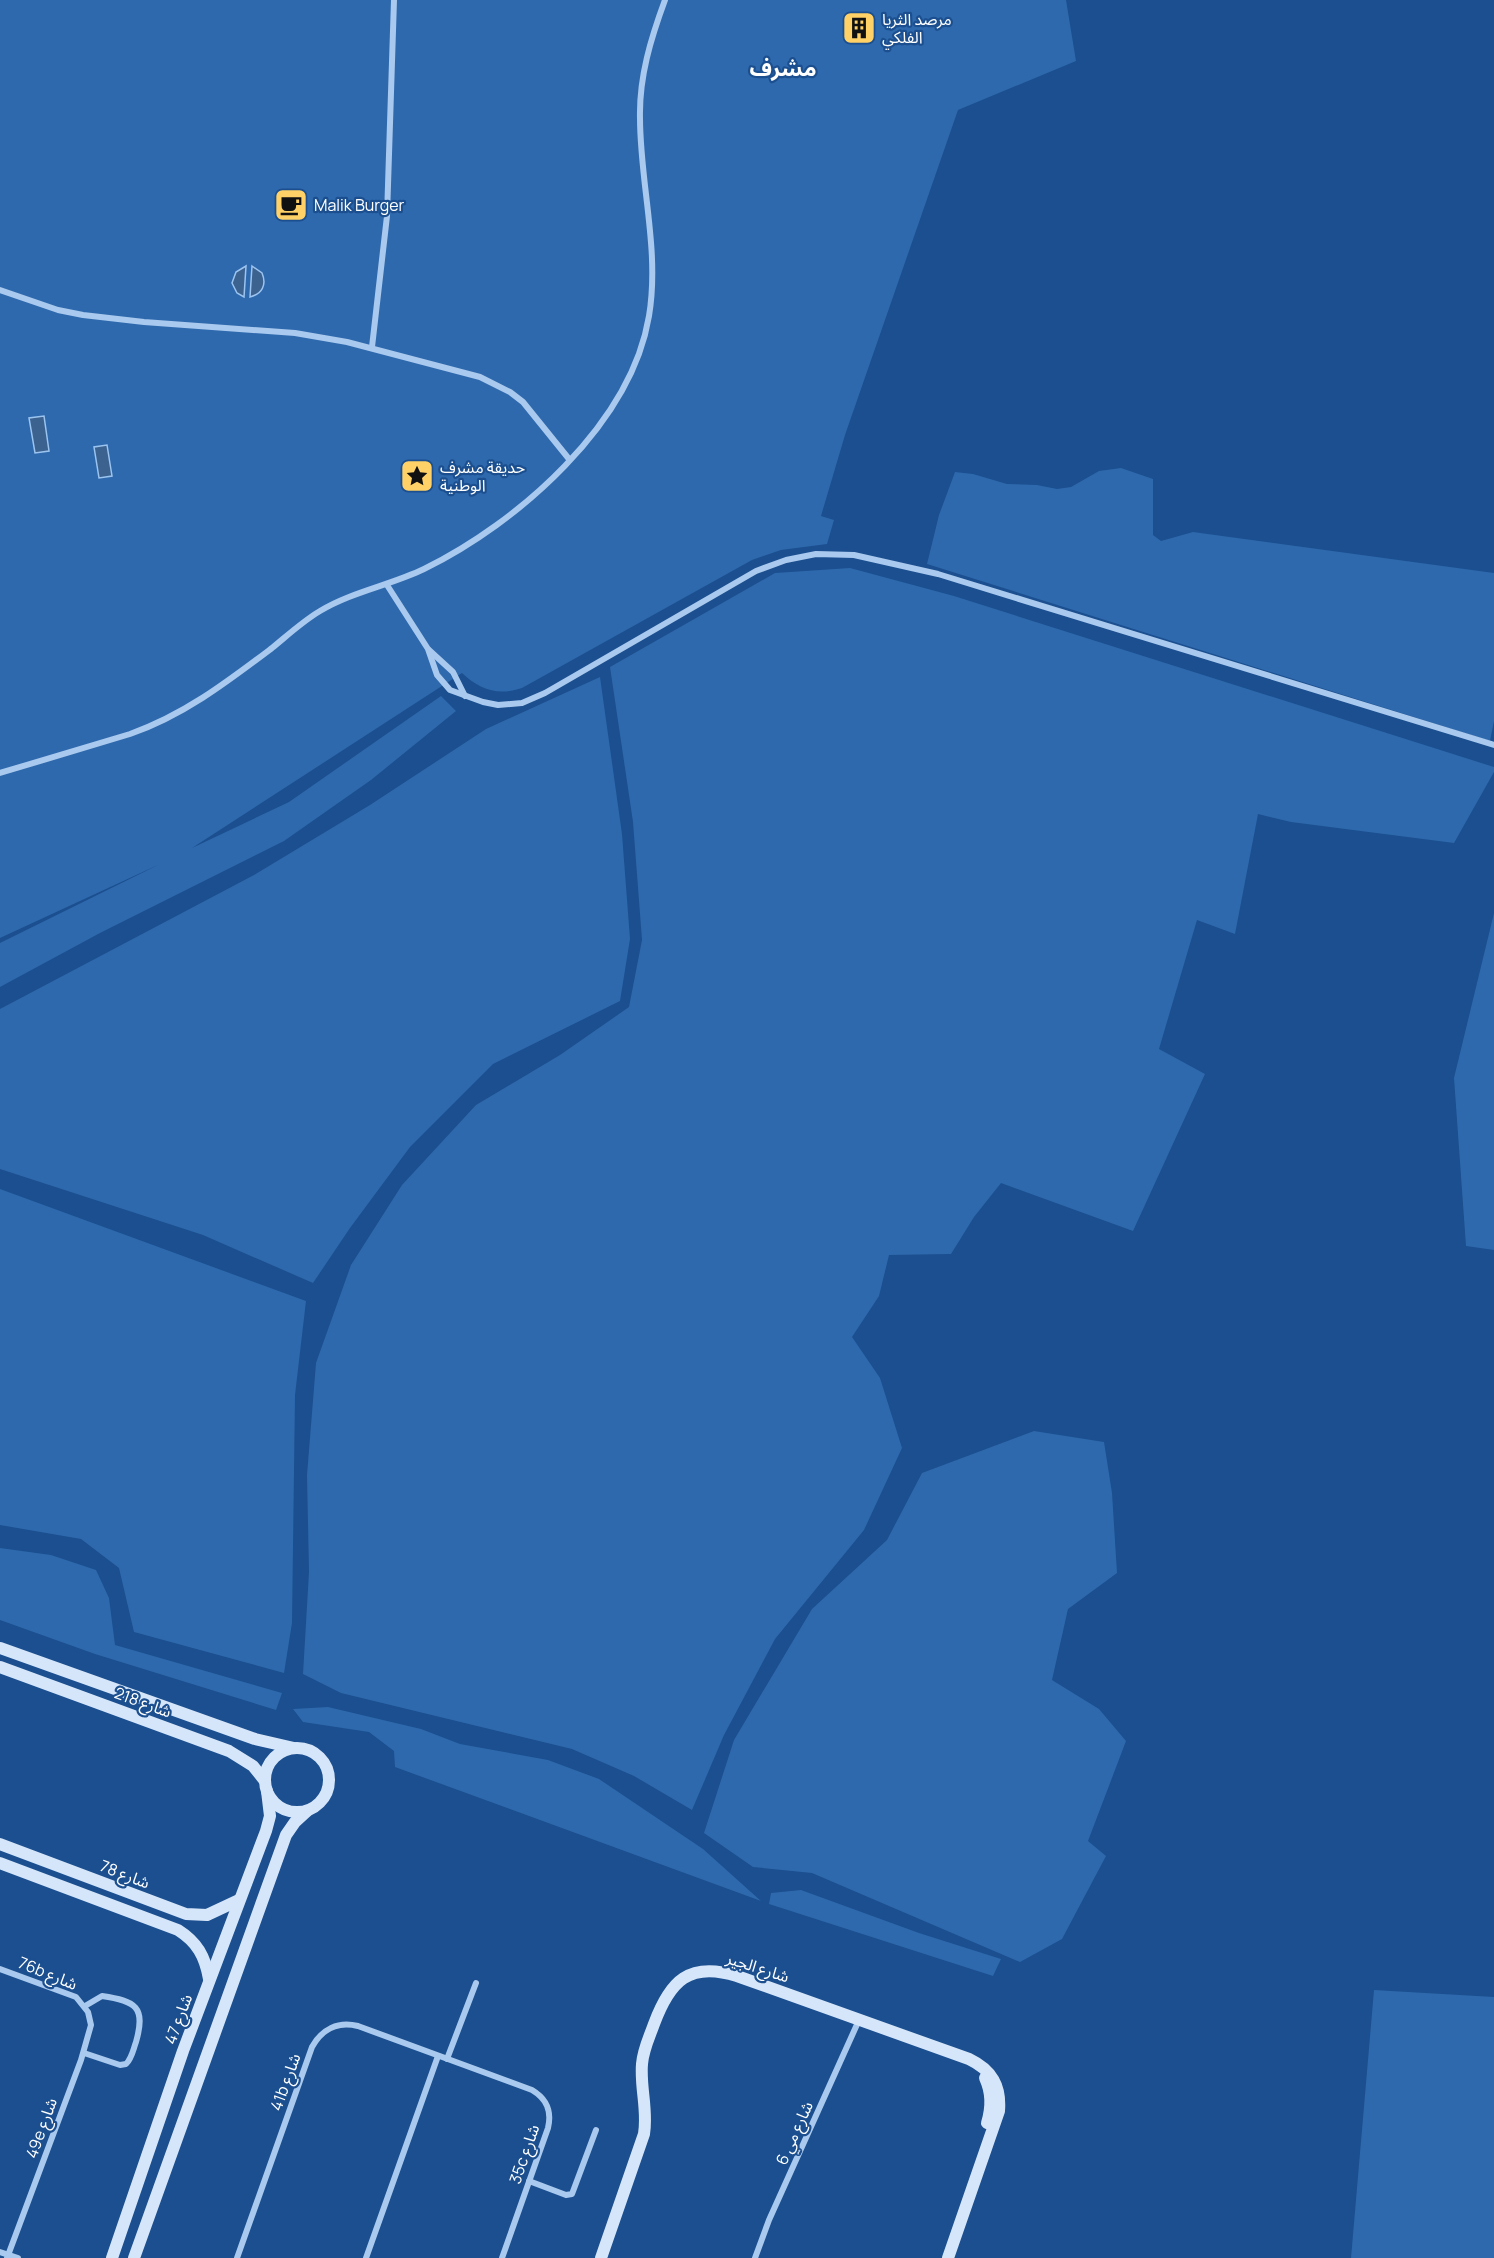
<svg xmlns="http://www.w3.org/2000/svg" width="1494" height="2258" viewBox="0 0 1494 2258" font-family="Manrope,'Noto Sans Arabic',sans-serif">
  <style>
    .green { fill: #2e69ad }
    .water { fill: #3c6290; stroke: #9cc4f0; stroke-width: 1.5 }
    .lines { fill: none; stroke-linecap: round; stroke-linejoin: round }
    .street { stroke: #a9c9ee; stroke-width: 6 }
    .secondary { stroke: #d6e6fa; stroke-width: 12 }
    .labels { text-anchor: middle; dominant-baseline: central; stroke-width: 4.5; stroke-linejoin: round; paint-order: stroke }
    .poi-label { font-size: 16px; fill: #fff; stroke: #1b4f8f; text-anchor: start }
    .street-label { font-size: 16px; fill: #fff; stroke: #1b4f8f }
    .district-label { font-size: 22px; font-weight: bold; fill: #fff; stroke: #1b4f8f }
  </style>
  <rect width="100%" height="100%" fill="#1b4f8f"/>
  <g class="green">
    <path d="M0 0H1066L1076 61 958 110 845 435 821 516 834 520 827 544 781 550 752 560 522 688C498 696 480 690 462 673L192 848 289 802 441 696 456 711 371 780 284 841 100 933 0 987V943L160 864 0 938Z"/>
    <polygon points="1121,468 1153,479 1153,535 1161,541 1193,532 1494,573 1494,721 1490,741 927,564 939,515 955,472 973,474 1007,484 1037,485 1057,489 1071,487 1099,471"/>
    <polygon points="850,568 954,596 1494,767 1494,772 1454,843 1291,822 1258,814 1235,934 1197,920 1159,1049 1205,1074 1133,1231 1001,1183 974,1217 951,1254 889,1255 879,1296 852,1337 880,1378 902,1448 864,1530 775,1639 724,1735 692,1810 634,1776 572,1749 341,1693 303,1674 309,1572 307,1475 316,1363 351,1265 402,1185 476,1105 560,1055 629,1007 642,940 633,822 610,667 775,573"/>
    <polygon points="600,677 622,834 630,939 620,1001 493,1064 410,1147 350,1228 313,1283 203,1235 0,1169 0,1009 254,875 370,805 486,729"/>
    <polygon points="1494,913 1494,1250 1466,1246 1454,1078"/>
    <polygon points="0,1189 306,1301 295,1395 292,1623 284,1673 134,1632 119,1568 81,1539 0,1525"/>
    <polygon points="1034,1431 1104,1442 1112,1493 1117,1573 1068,1609 1052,1680 1099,1709 1126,1741 1088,1841 1106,1856 1062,1939 1020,1962 812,1873 753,1867 704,1833 734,1740 812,1609 887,1540 922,1473"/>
    <polygon points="0,1548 51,1555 96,1570 109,1598 115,1645 282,1693 276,1710 95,1654 0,1620"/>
    <polygon points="328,1707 421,1729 460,1744 548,1760 599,1779 703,1849 761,1901 395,1767 394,1751 369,1732 303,1722 293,1709"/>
    <polygon points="801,1890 919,1933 1001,1959 993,1976 769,1904 771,1893"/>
    <polygon points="1374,1990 1494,1997 1494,2258 1351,2258"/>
  </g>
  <g class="water">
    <polygon points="246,266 244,297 237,293 232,283 236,272"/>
    <path d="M252 266 262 273C267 285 262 294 250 297Z"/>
    <polygon points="44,416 49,451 35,453 29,418"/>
    <polygon points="107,445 112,476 99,478 94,447"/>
  </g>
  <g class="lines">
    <g class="street">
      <polyline points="0,290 58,310 83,315 144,322 295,333 347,342 480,377 510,392 523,402 569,459"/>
      <polyline points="372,347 387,216 394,0"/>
      <polyline points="387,585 428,649 437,675 450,690 483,702 498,705 522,703 545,693 756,571 786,560 816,554 854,555 938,574 1494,745"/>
      <polyline points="429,650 453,672 465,696"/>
      <path d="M0 773 130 734C184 715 227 682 272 648 288 635 303 621 320 611 351 592 391 585 424 569 518 523 631 424 649 316 660 250 640 184 640 118 639 77 651 38 665 0"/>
      <polyline points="0,1969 76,1997 88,2012 91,2025 81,2060 7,2258"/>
      <path d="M84 2053 120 2065 126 2064C132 2058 133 2050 136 2042 146 2007 136 2001 102 1996L85 2006"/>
      <polyline points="447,2059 476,1983"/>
      <polyline points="529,2181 566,2195 572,2194 596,2130"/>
      <polyline points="0,2252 18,2258"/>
      <path d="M237 2258 312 2047C322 2029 338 2021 358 2026L532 2090C547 2099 552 2111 548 2128L502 2258"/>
      <polyline points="366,2258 438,2056"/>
      <polyline points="755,2258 769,2220 859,2020"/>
    </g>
    <g class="secondary">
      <polyline points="0,1648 255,1739 294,1748"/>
      <polyline points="0,1667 229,1751 253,1766 265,1781"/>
      <circle cx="297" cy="1780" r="32"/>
      <polyline points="0,1844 186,1914 207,1915 239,1900"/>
      <path d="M0 1863 178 1930C197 1942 205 1956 209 1979"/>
      <path d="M985 2078C992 2093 992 2107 987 2123"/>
      <polyline points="112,2258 183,2051 266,1831 270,1816 267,1791"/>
      <polyline points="134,2258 286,1835 295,1822 307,1811"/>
      <path d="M601 2258 644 2134C648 2110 640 2088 642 2064 643 2050 649 2038 654 2024 670 1981 689 1961 737 1976L969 2059C992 2070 1001 2086 999 2111L948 2258"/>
    </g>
  </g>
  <defs>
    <symbol id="building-square" viewBox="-11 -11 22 22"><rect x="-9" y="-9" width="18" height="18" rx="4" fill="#ffd166" stroke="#1b4f8f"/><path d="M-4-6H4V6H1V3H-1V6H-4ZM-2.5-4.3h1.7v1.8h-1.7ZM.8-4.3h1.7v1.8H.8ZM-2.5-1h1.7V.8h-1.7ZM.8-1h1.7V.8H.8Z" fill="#111"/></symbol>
    <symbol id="cafe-square" viewBox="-11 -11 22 22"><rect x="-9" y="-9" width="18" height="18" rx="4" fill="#ffd166" stroke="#1b4f8f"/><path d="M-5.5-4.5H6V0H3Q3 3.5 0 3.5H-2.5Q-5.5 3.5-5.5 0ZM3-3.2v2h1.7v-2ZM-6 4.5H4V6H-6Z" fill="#111"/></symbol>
    <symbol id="sight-square" viewBox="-11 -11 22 22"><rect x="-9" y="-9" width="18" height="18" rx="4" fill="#ffd166" stroke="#1b4f8f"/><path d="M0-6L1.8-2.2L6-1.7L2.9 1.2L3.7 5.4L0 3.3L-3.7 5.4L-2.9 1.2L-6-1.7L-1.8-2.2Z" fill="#111"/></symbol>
  </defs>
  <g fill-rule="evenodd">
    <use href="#building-square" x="840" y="9" width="38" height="38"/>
    <use href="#cafe-square" x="272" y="186" width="38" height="38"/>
    <use href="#sight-square" x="398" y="457" width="38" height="38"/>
  </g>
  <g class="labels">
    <g class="poi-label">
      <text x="882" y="19">مرصد الثريا<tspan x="882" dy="18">الفلكي</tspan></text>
      <text x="314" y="205">Malik Burger</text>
      <text x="440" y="467">حديقة مشرف<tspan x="440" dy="18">الوطنية</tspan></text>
    </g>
    <g class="street-label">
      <text transform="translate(143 1702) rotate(20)">شارع 218</text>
      <text transform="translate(125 1874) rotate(21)">شارع 78</text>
      <text transform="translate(758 1967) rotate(18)">شارع الجير</text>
      <text transform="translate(48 1973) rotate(22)">76b شارع</text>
      <text transform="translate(178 2019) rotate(-70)">شارع 47</text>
      <text transform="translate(285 2082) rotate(-70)">41b شارع</text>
      <text transform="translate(41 2128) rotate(-70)">49e شارع</text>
      <text transform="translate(794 2133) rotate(-66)">شارع مي 6</text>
      <text transform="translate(524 2154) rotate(-71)">35c شارع</text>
    </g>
    <g class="district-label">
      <text x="783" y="68">مشرف</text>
    </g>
  </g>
</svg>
